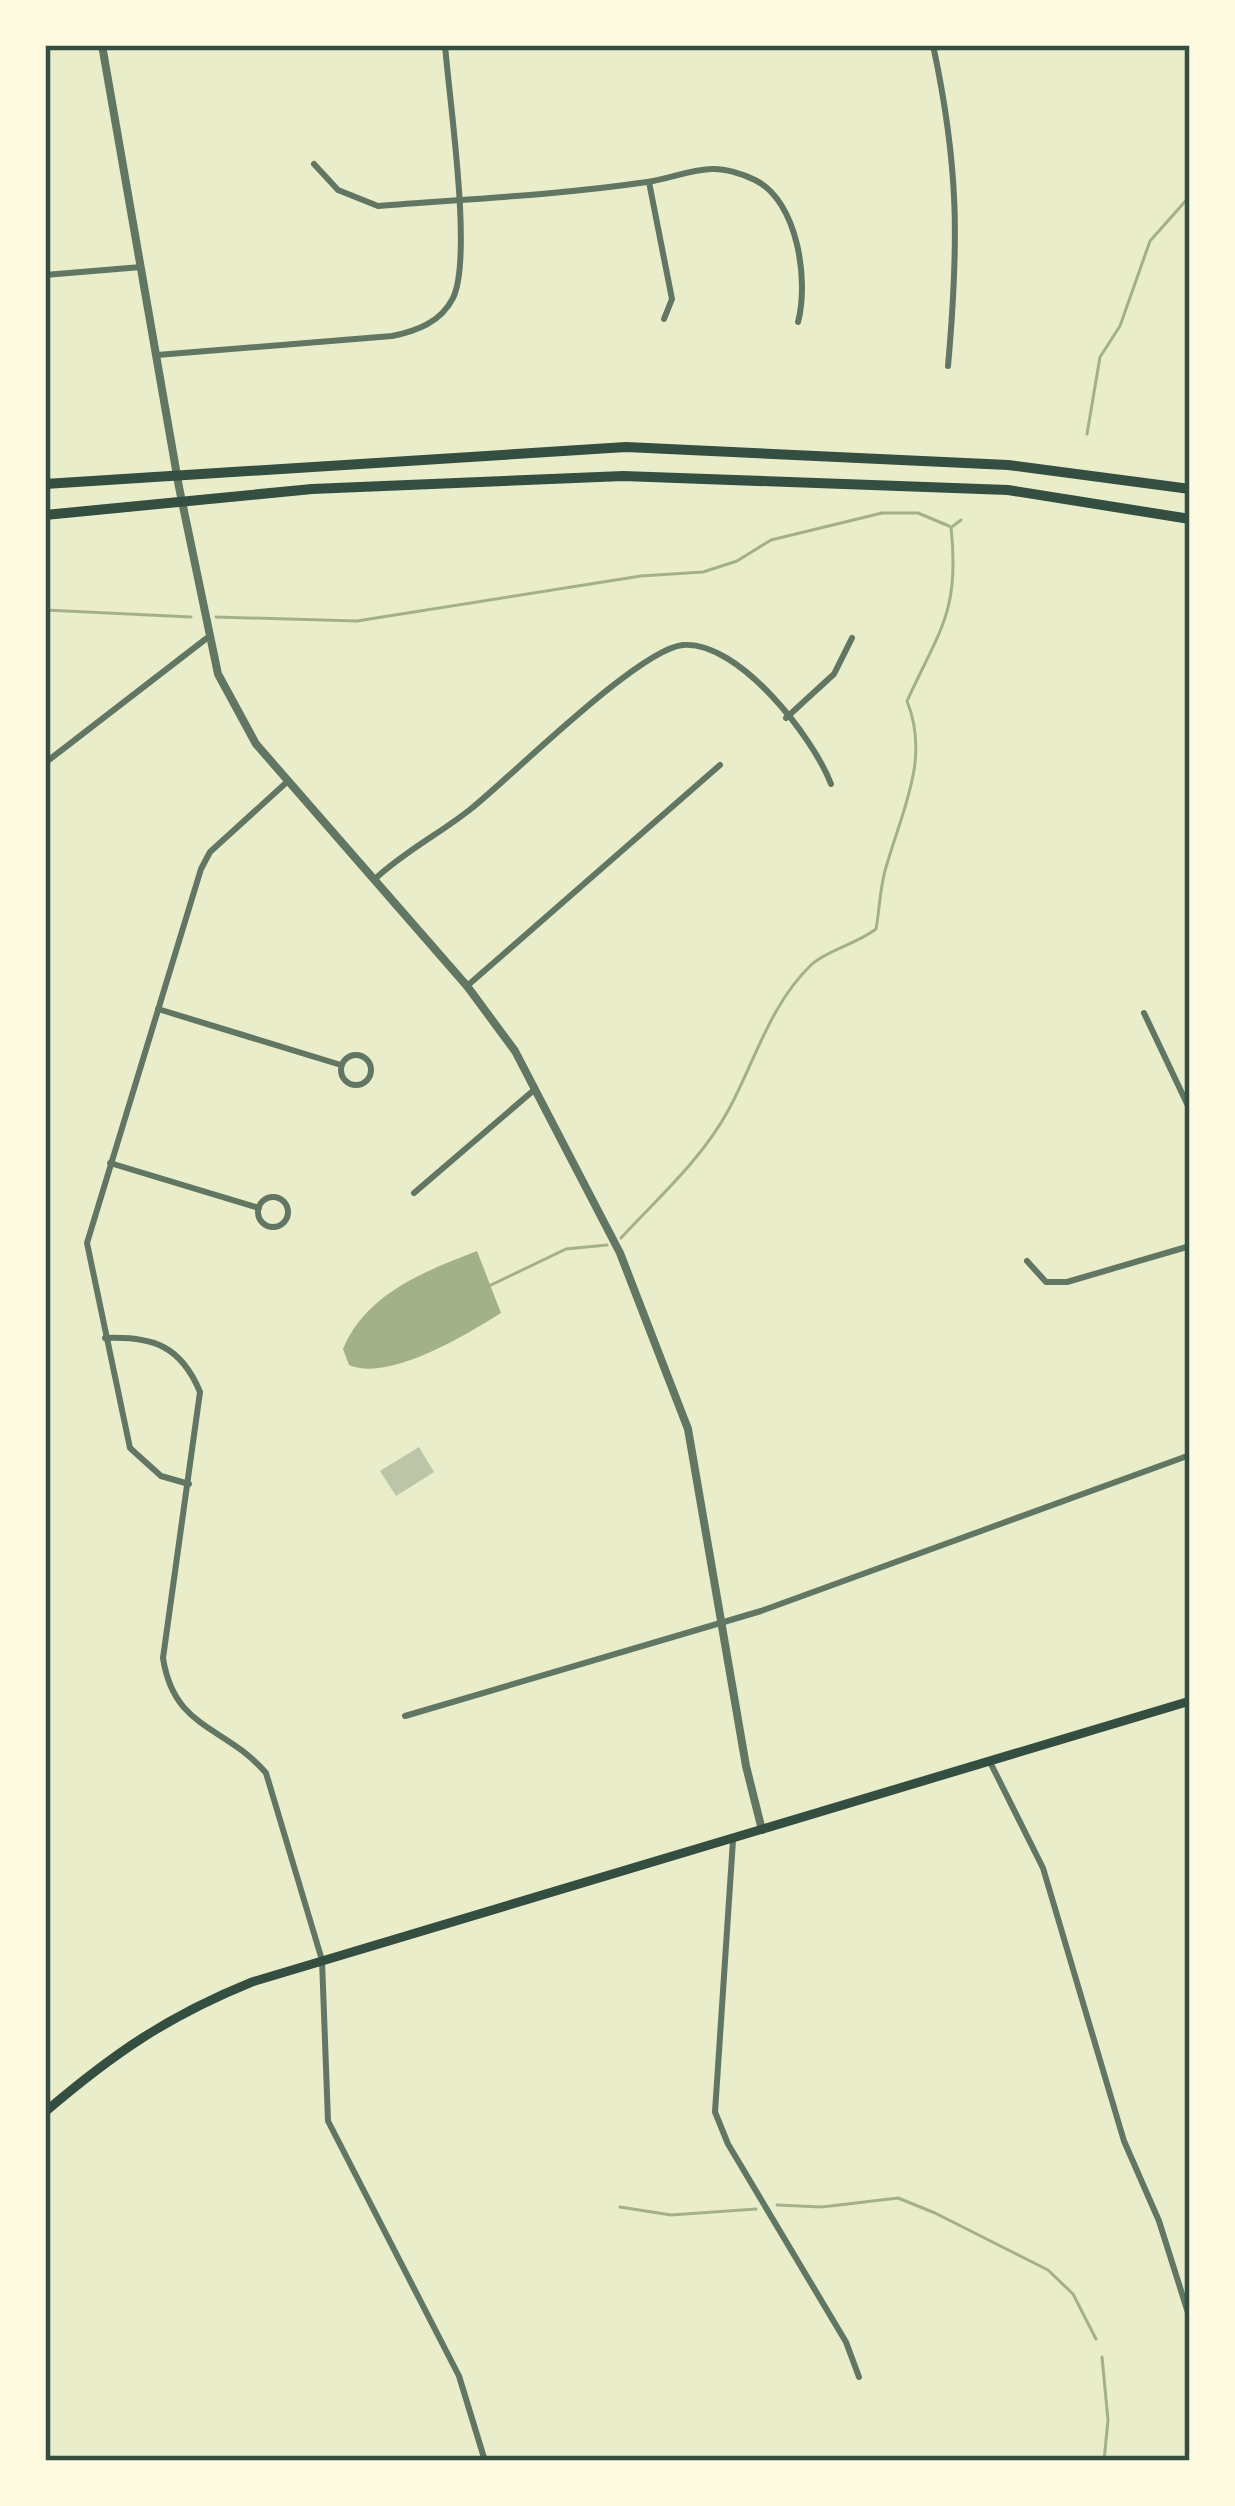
<svg xmlns="http://www.w3.org/2000/svg" width="1235" height="2506" viewBox="0 0 1235 2506" font-family="'DejaVu Sans',sans-serif">
  <style>
    .water { fill: #a3b18a }
    .lines { fill: none; stroke-linecap: round; stroke-linejoin: round }
    .stream { stroke: #a3b18a; stroke-width: 3 }
    .building { fill: #bcc5a7 }
    .minor { stroke: #617663; stroke-width: 6 }
    .tertiary { stroke: #617663; stroke-width: 8 }
    .secondary { stroke: #344e41; stroke-width: 9 }
    .motorway { stroke: #344e41; stroke-width: 10 }
    .neatline { fill: none; stroke: #344e41; stroke-width: 4.5 }
  </style>
  <rect width="100%" height="100%" fill="#e9edc9"/>
  <path class="water" d="M477 1251 501 1313C466 1335 389 1382 349 1365L343 1349C366 1294 423 1272 477 1251Z"/>
  <g class="lines">
    <g class="stream">
      <polyline points="1087,434 1100,357 1120,326 1150,241 1190,196"/>
      <polyline points="953,526 961,520"/>
      <polyline points="45,610 191,617"/>
      <polyline points="216,617 357,621 641,576 703,572 737,561 771,540 882,513 918,513 949,526"/>
      <path d="M621 1238C658 1198 703 1158 729 1109 755 1061 770 1004 812 964 829 949 855 945 876 929 880 907 880 884 887 864 903 808 930 758 907 701 940 629 960 611 951 527"/>
      <polyline points="491,1285 566,1249 607,1245"/>
      <polyline points="777,2205 822,2207 898,2198 935,2213 1048,2270 1073,2294 1096,2339"/>
      <polyline points="620,2207 671,2215 756,2209"/>
      <polyline points="1102,2357 1108,2420 1104,2461"/>
    </g>
  </g>
  <polygon class="building" points="419,1447 434,1472 396,1496 380,1471"/>
  <g class="lines">
    <g class="minor">
      <path d="M933 45C959 166 959 243 948 366"/>
      <path d="M314 164 338 190 378 206C467 199 558 195 647 182 668 179 689 170 711 169 724 168 743 174 755 180 798 201 809 281 798 322"/>
      <polyline points="649,182 672,299 664,319"/>
      <polyline points="45,275 141,267"/>
      <path d="M157 355 392 336C417 331 441 322 453 298 473 257 449 98 445 45"/>
      <polyline points="786,718 834,674 852,638"/>
      <polyline points="45,763 207,638"/>
      <path d="M375 879C405 851 441 833 472 808 513 775 639 649 683 645 739 641 813 737 831 784"/>
      <polyline points="467,986 720,765"/>
      <polyline points="158,1009 341,1065"/>
      <polyline points="1144,1013 1190,1110"/>
      <circle cx="356" cy="1070" r="15"/>
      <polyline points="110,1163 259,1208"/>
      <polyline points="414,1193 534,1090"/>
      <circle cx="273" cy="1212" r="15"/>
      <polyline points="1027,1261 1046,1282 1067,1282 1190,1246"/>
      <path d="M105 1338C153 1336 181 1346 200 1392L163 1658C174 1730 225 1725 266 1773L322 1960 328 2121 459 2376 485 2461"/>
      <polyline points="189,1484 161,1476 130,1448 87,1243 201,869 210,852 288,781"/>
      <polyline points="405,1716 761,1611 1190,1455"/>
      <polyline points="991,1764 1043,1868 1124,2141 1159,2221 1190,2319"/>
      <polyline points="733,1840 715,2112 728,2144 846,2342 859,2377"/>
    </g>
    <polyline class="tertiary" points="102,45 179,487 218,674 256,744 467,986 515,1051 620,1253 688,1429 746,1766 762,1830"/>
    <path class="secondary" d="M45 2112C114 2053 168 2016 252 1982L1190 1701"/>
    <g class="motorway">
      <polyline points="45,484 626,447 1008,465 1190,489"/>
      <polyline points="45,515 312,489 623,476 1008,490 1190,519"/>
    </g>
  </g>
  <rect width="1235" height="2506" fill="none" stroke="#fefae0" stroke-width="96"/>
  <rect x="48" y="48" width="1139" height="2410" class="neatline"/>
</svg>
